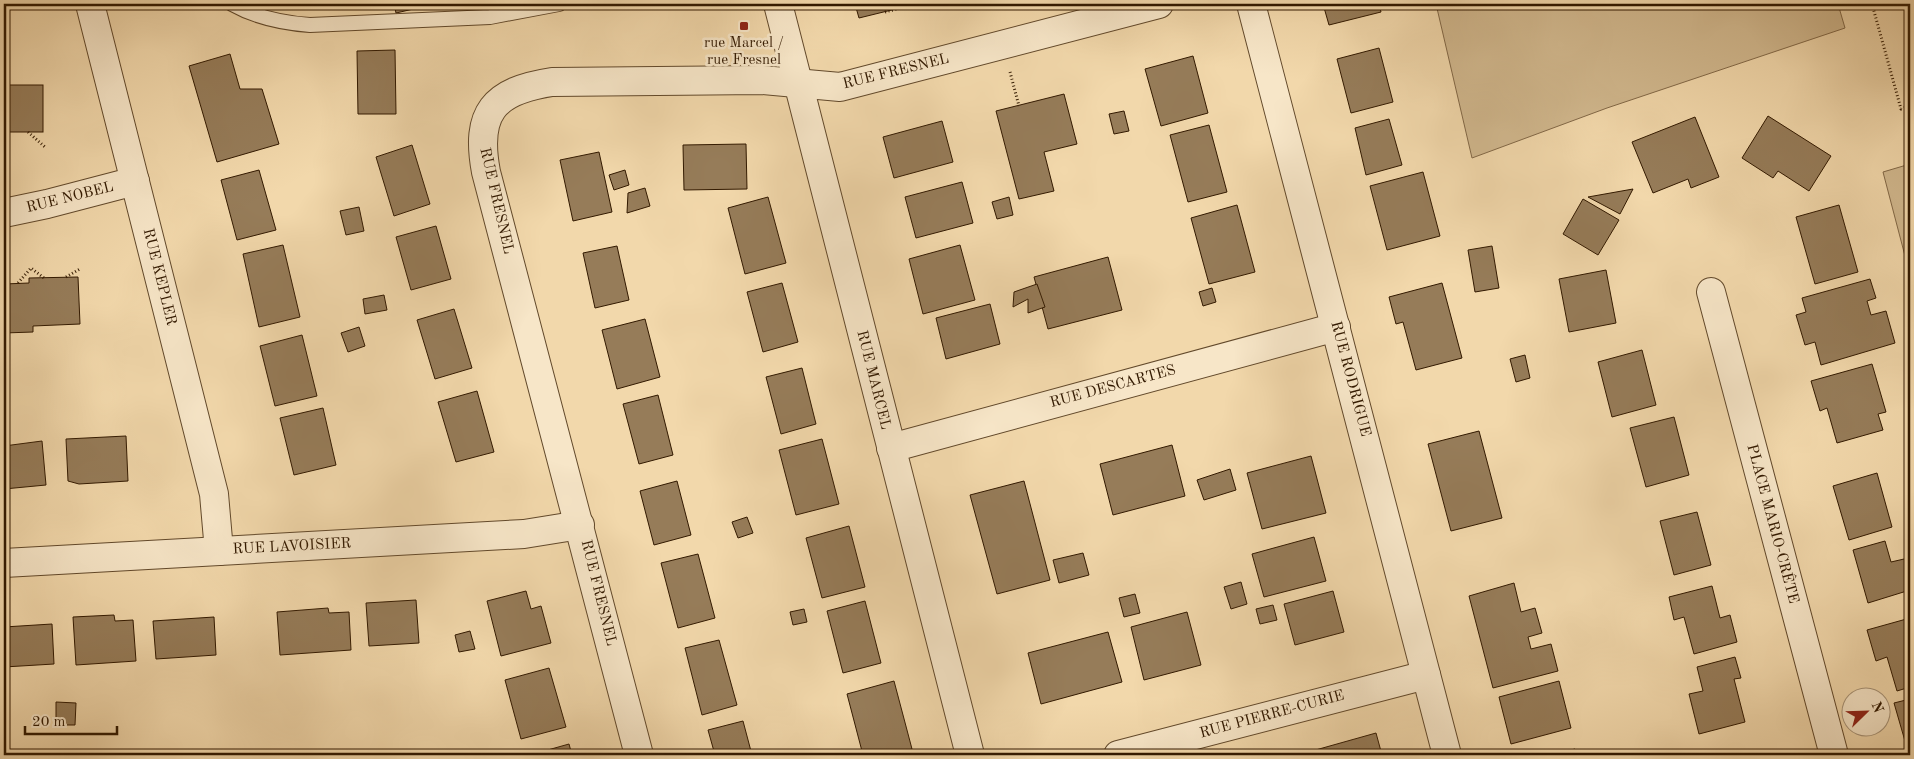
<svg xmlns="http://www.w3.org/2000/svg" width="1914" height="759" viewBox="0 0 1914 759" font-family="'Old Standard TT',serif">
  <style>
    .green { fill: #d1b88e; stroke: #826847 }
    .building { fill: #967c59; stroke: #321900 }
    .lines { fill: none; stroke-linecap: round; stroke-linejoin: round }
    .service-casing { stroke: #62492b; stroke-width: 16 }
    .minor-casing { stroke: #62492b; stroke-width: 30 }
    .tertiary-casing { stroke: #62492b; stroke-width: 30 }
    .path { stroke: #321900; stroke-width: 3; stroke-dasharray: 1 2.5; stroke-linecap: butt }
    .service { stroke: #f7e6c8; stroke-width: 14 }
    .minor { stroke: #f7e6c8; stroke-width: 28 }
    .tertiary { stroke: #f7e6c8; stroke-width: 28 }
    .poi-dot { fill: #8f2418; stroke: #f7e6c8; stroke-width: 2 }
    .labels { text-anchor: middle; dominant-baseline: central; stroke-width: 5; stroke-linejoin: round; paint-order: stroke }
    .poi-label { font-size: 15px; fill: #321900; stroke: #f7e6c8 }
    .street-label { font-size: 15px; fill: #321900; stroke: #f7e6c8 }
  </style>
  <rect width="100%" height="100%" fill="#f2d8ab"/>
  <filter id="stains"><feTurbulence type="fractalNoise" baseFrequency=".004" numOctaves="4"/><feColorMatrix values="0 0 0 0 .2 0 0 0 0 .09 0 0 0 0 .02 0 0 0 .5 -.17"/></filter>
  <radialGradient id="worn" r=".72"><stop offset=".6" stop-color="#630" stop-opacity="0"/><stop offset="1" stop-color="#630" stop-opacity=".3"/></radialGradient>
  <g class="green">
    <polygon points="1436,4 1838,4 1845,28 1607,108 1472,158"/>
    <polygon points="1910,164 1910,275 1883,172"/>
  </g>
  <g class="building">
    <polygon points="394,4 435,4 396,13"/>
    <polygon points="855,4 916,4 859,18"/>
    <polygon points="1323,4 1379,4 1381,12 1329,25"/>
    <polygon points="1379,48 1393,102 1351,113 1337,59"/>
    <polygon points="395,50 396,114 358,114 357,51"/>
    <polygon points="230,54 240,89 262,89 279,144 217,162 189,66"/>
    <polygon points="1193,56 1208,113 1161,126 1145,69"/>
    <rect x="4" y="85" width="39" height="47"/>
    <polygon points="1064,94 1077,144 1044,152 1054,191 1019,199 996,111"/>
    <polygon points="1124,111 1129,131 1114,134 1109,114"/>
    <polygon points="1768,116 1831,156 1809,191 1778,171 1773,178 1742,158"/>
    <polygon points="1695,117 1719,177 1691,188 1688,179 1653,193 1632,142"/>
    <polygon points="1389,119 1402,165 1366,175 1355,128"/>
    <polygon points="942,121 953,162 894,178 883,137"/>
    <polygon points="1209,125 1227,192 1188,202 1170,135"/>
    <polygon points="746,144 747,189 684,190 683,145"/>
    <polygon points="412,145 430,204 394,216 376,157"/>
    <polygon points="599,152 612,212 573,221 560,160"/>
    <polygon points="259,170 276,230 237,240 221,180"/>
    <polygon points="625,170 629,185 614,190 609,175"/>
    <polygon points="1423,172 1440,236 1387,250 1370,186"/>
    <polygon points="962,182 973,223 916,238 905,197"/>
    <polygon points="645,188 650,206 627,213 628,193"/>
    <polygon points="1633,189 1620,214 1588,197"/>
    <polygon points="768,197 786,263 745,274 728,208"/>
    <polygon points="1009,197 1013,215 997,219 992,202"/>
    <polygon points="1583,199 1619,220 1598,255 1563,234"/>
    <polygon points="1237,205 1255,272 1209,284 1191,218"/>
    <polygon points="1839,205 1858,272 1815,284 1796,217"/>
    <polygon points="359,207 364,231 346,235 340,211"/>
    <polygon points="436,226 451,279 411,290 396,237"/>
    <polygon points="283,245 300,317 259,327 243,254"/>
    <polygon points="960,245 975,300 923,314 909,259"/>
    <polygon points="617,246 629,300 595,308 583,253"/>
    <polygon points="1492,246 1499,288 1475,292 1468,250"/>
    <polygon points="1108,257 1122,310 1048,329 1034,277"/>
    <polygon points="1606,270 1616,323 1569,332 1559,279"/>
    <polygon points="78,277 80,324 33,326 33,332 4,333 4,284 29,283 29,278"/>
    <polygon points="1870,279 1876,298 1867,301 1871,315 1886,311 1895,343 1821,365 1815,342 1805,345 1796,315 1806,312 1802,298"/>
    <polygon points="782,283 798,342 763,352 747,292"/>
    <polygon points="1442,283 1462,358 1416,370 1403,322 1396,324 1389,297"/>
    <polygon points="1037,284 1045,307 1028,313 1028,299 1013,307 1014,292"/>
    <polygon points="1212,288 1216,302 1203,306 1199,292"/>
    <polygon points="384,295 387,310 365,314 363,299"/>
    <polygon points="990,304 1000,344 946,359 936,318"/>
    <polygon points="454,309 472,368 435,379 417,320"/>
    <polygon points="645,319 660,377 617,389 602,330"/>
    <polygon points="359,327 365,346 348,352 341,333"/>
    <polygon points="302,335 317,396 275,406 260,346"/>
    <polygon points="1642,350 1656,405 1612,417 1598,362"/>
    <polygon points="1525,355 1530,378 1516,382 1510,359"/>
    <polygon points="1872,364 1886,412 1878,414 1883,430 1837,443 1827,408 1820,411 1811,381"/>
    <polygon points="802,368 816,424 781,434 766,377"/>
    <polygon points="477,391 494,452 456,462 438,402"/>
    <polygon points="658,395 673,455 639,464 623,404"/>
    <polygon points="323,408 336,465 294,475 280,418"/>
    <polygon points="1674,417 1689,475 1646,487 1630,428"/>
    <polygon points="1479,431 1502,518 1451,531 1428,444"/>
    <polygon points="126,436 128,481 79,484 68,481 66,439"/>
    <polygon points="822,439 839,504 796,515 779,450"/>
    <polygon points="42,441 46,485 4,489 4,446"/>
    <polygon points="1172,445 1185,496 1113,515 1100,464"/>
    <polygon points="1311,456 1326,513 1262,529 1247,473"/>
    <polygon points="1230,469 1236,490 1204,500 1197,480"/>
    <polygon points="1877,473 1892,527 1849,540 1833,486"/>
    <polygon points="677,481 691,535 654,545 640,491"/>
    <polygon points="1024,481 1050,580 997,594 970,495"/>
    <polygon points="1697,512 1711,565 1674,575 1660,521"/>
    <polygon points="747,517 753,533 738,538 732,522"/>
    <polygon points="849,526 865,587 822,598 806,538"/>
    <polygon points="1314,537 1326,581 1264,597 1252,554"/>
    <polygon points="1885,541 1891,562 1904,559 1910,578 1910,590 1868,603 1853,550"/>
    <polygon points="1083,553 1089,575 1059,583 1053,560"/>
    <polygon points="698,554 715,618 678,628 661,563"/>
    <polygon points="1241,582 1247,604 1231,609 1224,587"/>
    <polygon points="1514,583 1521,612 1535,608 1542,633 1528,637 1531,649 1551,644 1558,671 1493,688 1469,596"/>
    <polygon points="1712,586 1720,618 1730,615 1737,642 1694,654 1684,617 1674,620 1669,597"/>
    <polygon points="526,591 531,609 541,606 551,643 501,656 487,601"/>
    <polygon points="1333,591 1344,632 1295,645 1284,604"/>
    <polygon points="1135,594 1140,613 1124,617 1119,598"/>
    <polygon points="416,600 419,643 369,646 366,603"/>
    <polygon points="865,601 881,663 843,673 827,611"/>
    <polygon points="1273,605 1277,620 1260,624 1256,609"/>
    <polygon points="328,608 329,613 349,612 351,650 280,655 277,612"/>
    <polygon points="804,609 807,622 793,625 790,612"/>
    <polygon points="1187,612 1201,665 1144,680 1131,627"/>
    <polygon points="114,615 115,621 133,620 136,661 76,665 73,617"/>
    <polygon points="214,617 216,655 156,659 153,621"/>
    <polygon points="1910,618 1910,687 1897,691 1887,657 1876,661 1867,630"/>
    <polygon points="52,624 54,664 4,667 4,627"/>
    <polygon points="470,631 475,649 459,652 455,635"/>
    <polygon points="1108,632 1122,682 1041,704 1028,653"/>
    <polygon points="719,640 737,705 702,715 685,648"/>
    <polygon points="1735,657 1741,678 1734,679 1745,722 1699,734 1689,694 1703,691 1697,667"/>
    <polygon points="549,668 566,727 521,739 505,680"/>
    <polygon points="894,681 912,749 889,755 863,755 847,694"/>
    <polygon points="1559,681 1571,728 1511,744 1499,697"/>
    <polygon points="1910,699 1910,755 1909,755 1894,703"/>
    <polygon points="56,702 76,703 75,725 56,725"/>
    <polygon points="743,721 752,755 715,755 708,730"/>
    <polygon points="1376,733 1382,755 1313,755 1312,751"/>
    <polygon points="569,744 572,755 530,755"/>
    <polygon points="1575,749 1577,755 1551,755"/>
  </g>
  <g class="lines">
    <defs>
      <path id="service" d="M232 4C257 18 282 23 310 25L490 17 559 4"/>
      <g id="minor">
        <polyline points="90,4 214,494 219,551"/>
        <polyline points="1251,4 1447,755"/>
        <polyline points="4,213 47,204 135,181"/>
        <polyline points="1711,292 1834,755"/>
        <polyline points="891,448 1336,327"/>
        <polyline points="4,563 524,534 580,525"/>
        <path d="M639 755 486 172C475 113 493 91 552 82L762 80 840 87 1159 4"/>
        <polyline points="1118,755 1426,675"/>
      </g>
      <polyline id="tertiary" points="778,4 970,755"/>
    </defs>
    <use href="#service" class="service-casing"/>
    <use href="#minor" class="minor-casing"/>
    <use href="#tertiary" class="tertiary-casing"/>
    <g class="path">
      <polyline points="854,4 856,5"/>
      <polyline points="928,4 940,8"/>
      <polyline points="1872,4 1901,109 1910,106"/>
      <polyline points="885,12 916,4"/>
      <polyline points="1010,72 1019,106"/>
      <polyline points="28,132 45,147"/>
      <polyline points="4,140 9,132"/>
      <polyline points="66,277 80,269"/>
      <polyline points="18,283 31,268 44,278"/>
    </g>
    <use href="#service" class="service"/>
    <use href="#minor" class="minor"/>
    <use href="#tertiary" class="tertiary"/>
  </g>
  <rect class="poi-dot" x="739" y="21" width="10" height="10" rx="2.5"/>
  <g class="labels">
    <g class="poi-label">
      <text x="744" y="43">rue Marcel /<tspan x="744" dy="17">rue Fresnel</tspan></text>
    </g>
    <g class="street-label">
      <text transform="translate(896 72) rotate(-14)">RUE FRESNEL</text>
      <text transform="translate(70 198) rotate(-14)">RUE NOBEL</text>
      <text transform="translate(496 201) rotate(77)">RUE FRESNEL</text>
      <text transform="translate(159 277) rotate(76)">RUE KEPLER</text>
      <text transform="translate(1350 379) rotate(75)">RUE RODRIGUE</text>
      <text transform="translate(873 380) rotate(76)">RUE MARCEL</text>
      <text transform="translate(1113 387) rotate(-15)">RUE DESCARTES</text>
      <text transform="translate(1772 524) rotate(75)">PLACE MARIO-CRÊTE</text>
      <text transform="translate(292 547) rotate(-3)">RUE LAVOISIER</text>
      <text transform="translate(598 593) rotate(76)">RUE FRESNEL</text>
      <text transform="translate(1272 715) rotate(-15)">RUE PIERRE-CURIE</text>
    </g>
  </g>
  <rect width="1914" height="759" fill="none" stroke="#f2d8ab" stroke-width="20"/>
  <rect x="5" y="5" width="1904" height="749" fill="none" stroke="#321900" stroke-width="2.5"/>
  <rect x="10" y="10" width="1894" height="739" fill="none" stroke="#321900"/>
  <g transform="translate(1866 712) rotate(67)"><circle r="24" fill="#f7e6c8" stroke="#a89478"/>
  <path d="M0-4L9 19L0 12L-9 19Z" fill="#8f2418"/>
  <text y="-8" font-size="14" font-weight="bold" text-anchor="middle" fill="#321900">N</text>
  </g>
  <path d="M25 726v8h92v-8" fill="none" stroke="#321900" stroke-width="2.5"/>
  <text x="32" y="726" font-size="15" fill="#321900" stroke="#f7e6c8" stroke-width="4" paint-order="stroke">20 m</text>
  <rect width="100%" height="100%" filter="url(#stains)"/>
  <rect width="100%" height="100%" fill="url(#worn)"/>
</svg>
